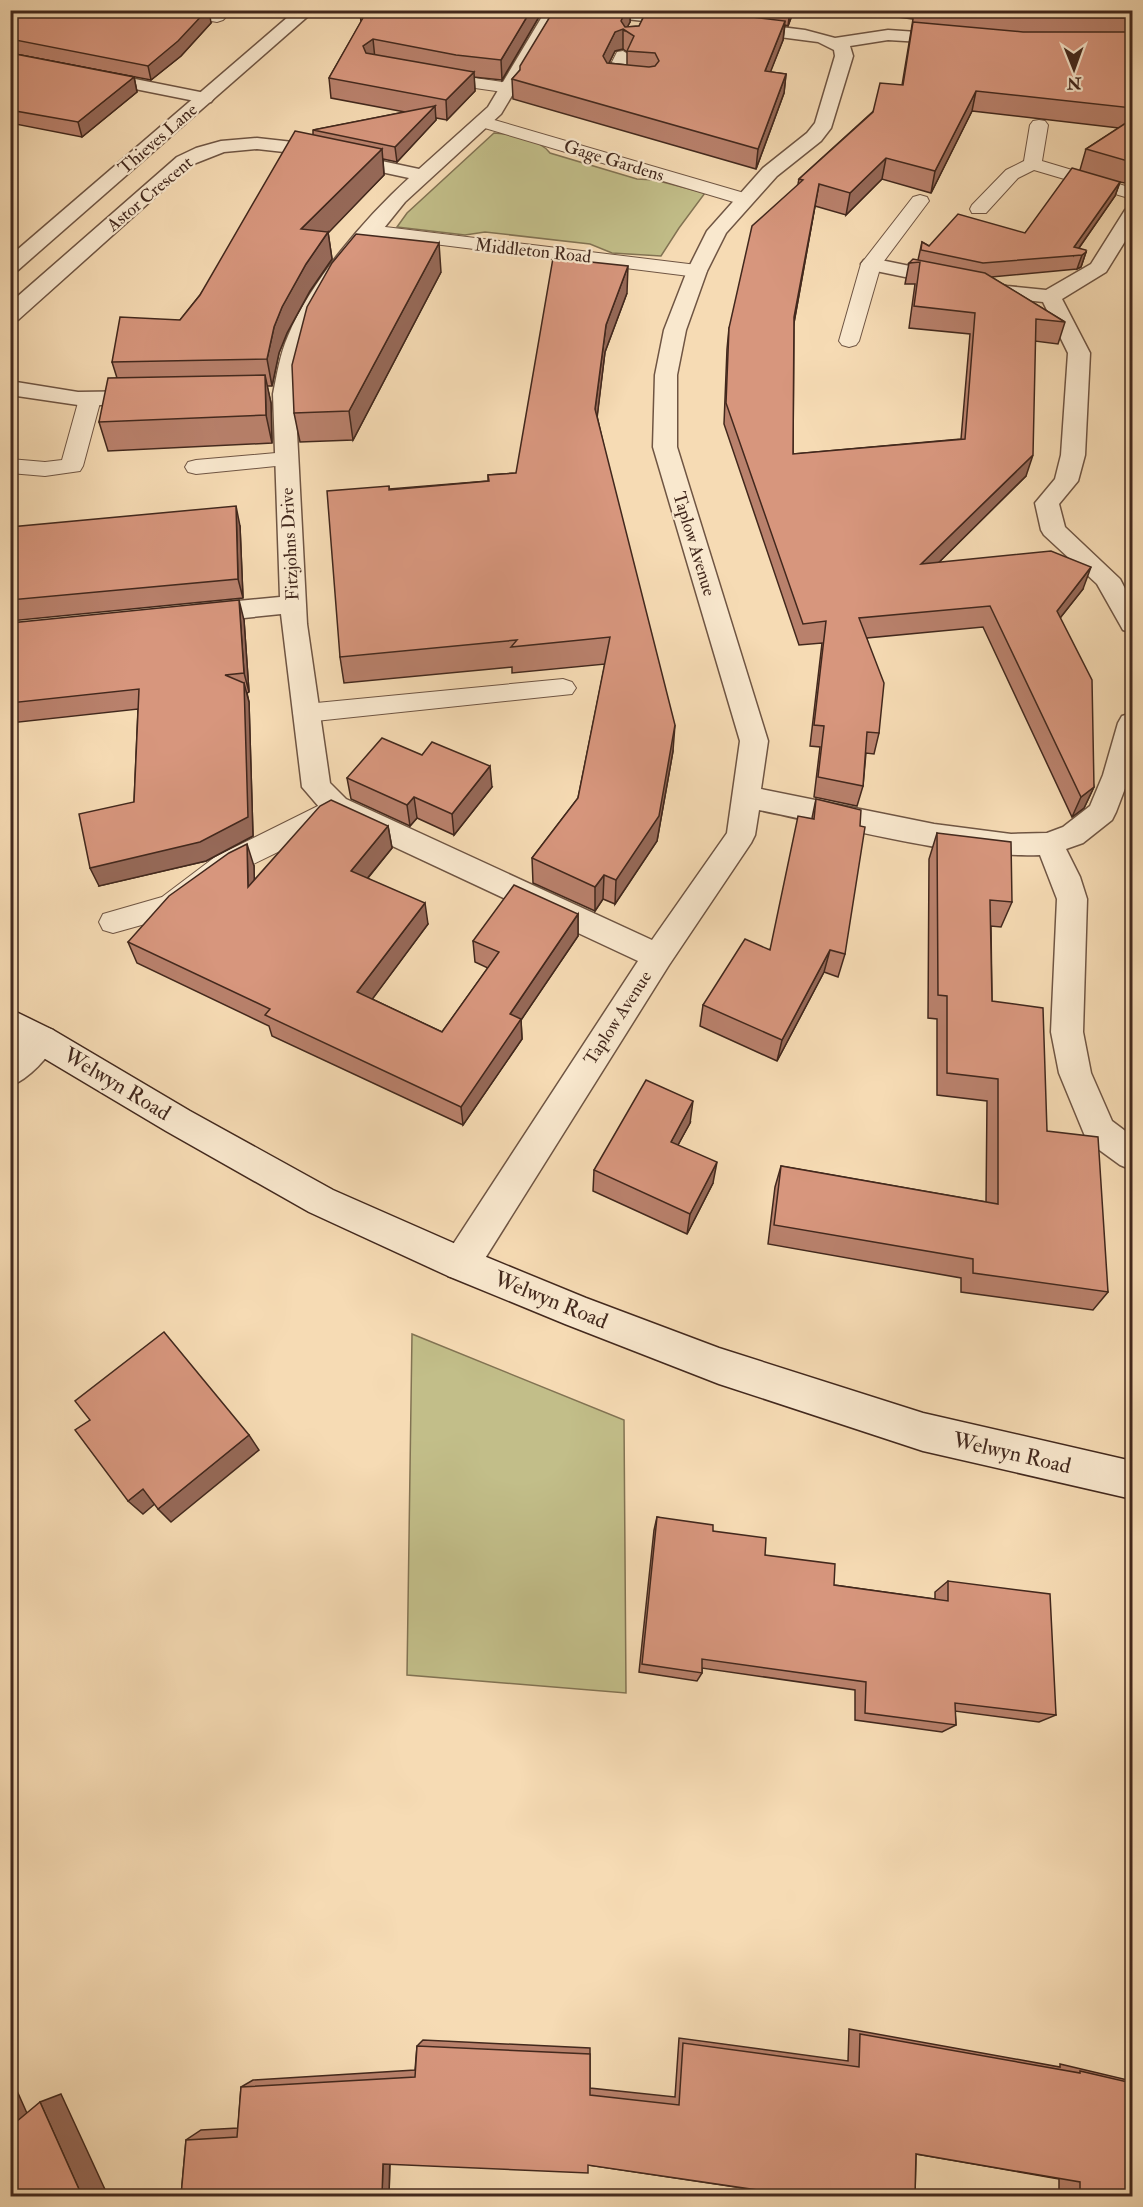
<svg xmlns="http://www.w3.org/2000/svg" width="1143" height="2207" viewBox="0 0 1143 2207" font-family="'IM FELL Double Pica',serif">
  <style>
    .green { fill: #c2be89; stroke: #827353; stroke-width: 1.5 }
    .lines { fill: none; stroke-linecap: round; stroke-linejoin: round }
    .service-casing { stroke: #6f5543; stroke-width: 2 }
    .minor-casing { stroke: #6f5543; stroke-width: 3 }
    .tertiary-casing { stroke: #6f5543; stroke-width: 3 }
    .secondary-casing { stroke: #42281d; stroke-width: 3 }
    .service { fill: #f9e8ce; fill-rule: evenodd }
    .minor { fill: #f9e8ce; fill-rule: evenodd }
    .tertiary { fill: #f9e8ce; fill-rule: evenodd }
    .secondary { fill: #f9e8ce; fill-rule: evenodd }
    .wall { fill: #b9816c; stroke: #42281d; stroke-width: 1.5; fill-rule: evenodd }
    .shaded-wall { fill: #966958; stroke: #42281d; stroke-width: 1.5 }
    .building { fill: #d7967d; stroke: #42281d; stroke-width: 1.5; fill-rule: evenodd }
    .labels { text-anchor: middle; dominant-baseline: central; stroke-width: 4.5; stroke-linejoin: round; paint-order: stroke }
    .far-street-label { font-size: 18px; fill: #42281d; stroke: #f9e8ce }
    .street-label { font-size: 22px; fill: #42281d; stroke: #f9e8ce }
  </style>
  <rect width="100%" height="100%" fill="#f6dbb4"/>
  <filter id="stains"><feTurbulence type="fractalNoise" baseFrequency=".00333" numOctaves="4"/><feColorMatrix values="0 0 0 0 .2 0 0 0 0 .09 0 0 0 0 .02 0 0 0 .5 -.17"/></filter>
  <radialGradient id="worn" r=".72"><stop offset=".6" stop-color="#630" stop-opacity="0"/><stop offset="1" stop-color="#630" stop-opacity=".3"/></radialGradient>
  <g class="green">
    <path d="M494 133C510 134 540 139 550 153L637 179 655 180 705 193 679 228 661 256 612 253 590 244 485 232 465 235 397 227 407 213Z"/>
    <polygon points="412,1334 624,1420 626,1693 407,1675"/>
  </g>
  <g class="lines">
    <defs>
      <g id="service">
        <polygon points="169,10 233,10 223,20 217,22 177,15"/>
        <polygon points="623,51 631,56 623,72 650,75 652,79 650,83 644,84 607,80 605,76 617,52"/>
        <polygon points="432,72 510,83 516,84 519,88 516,92 510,93 426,81 424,77 426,73"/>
        <polygon points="484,117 751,195 753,199 751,203 737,203 478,126 475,122 478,118"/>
        <polygon points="1039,120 1045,121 1048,125 1042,161 1132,188 1132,199 1034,170 1018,178 986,213 972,213 970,209 972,205 1006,170 1024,161 1030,125 1033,121"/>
        <polygon points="920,195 927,197 929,201 881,265 859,341 856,345 849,347 842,345 839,341 861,264 913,197"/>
        <polygon points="369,225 697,265 704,267 707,271 704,275 697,277 362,235 359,231 362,227"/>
        <polygon points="90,393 98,394 101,399 83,466 80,471 45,476 10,473 10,459 45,462 62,460 79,399 82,394"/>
        <polygon points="287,452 295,454 298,459 295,464 196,474 188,472 185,467 188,462 196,460"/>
        <polygon points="563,679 572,682 576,688 572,694 306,722 297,719 293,713 297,707 306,704"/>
        <polygon points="336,797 346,800 350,807 346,814 284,849 235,873 181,914 113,933 103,930 99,922 103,914 162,897 215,857"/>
      </g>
      <g id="minor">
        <path d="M546 10H563L501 114 405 202 334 290 310 335 300 367 295 394 307 624 330 783 346 799 652 940 727 833 740 741 653 447 655 375 664 330 687 271 707 231 763 168 807 133 815 123 835 56 834 50 818 42 741 32 735 31 733 27 735 23 741 22 805 30 835 38 888 30 961 35 964 39 961 43 955 44 888 40 850 46 853 56 831 128 821 141 777 176 726 233 707 271 686 330 677 375V447L768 741 761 789 934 824 1011 834 1047 833 1063 827 1090 806 1103 775 1118 723 1122 716 1132 713V770L1116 812 1112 820 1083 843 1066 849 1080 877 1087 899 1083 1032 1091 1073 1112 1121 1132 1136V1170L1120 1165 1087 1141 1059 1073 1051 1032 1057 899 1040 855C949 858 848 828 759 810L755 835 751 843 669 965 474 1276 461 1280 448 1276 443 1264 448 1252 638 961 326 815 302 787 281 614 196 623 187 620 183 614 187 608 196 605 280 597 273 394C277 374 280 354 288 336 310 282 366 217 409 178L293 153 257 149 224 152 191 165 18 320 10 321V303L177 157 196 148 221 141 257 138 293 142 419 169 488 107Z"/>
        <path d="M582 10C601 10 688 9 697 21L689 26 590 15Z"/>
        <polygon points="10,54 205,93 211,94 214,98 211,102 205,103 10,64"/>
        <polygon points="1132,208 1132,230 1106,272 1062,299 1090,353 1085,455 1078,481 1059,504 1065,527 1120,579 1132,602 1132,633 1123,630 1097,584 1044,535 1041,530 1035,503 1055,479 1061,455 1068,353 1043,302 1007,298 871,270 864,268 861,264 864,260 871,258 1007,286 1046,290 1091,264 1125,210"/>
        <polygon points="10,381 78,392 147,391 155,393 158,398 155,403 147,405 78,405 10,395"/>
        <path d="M42 1026 53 1030 58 1039C49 1057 29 1079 10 1086V1050L31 1030Z"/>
      </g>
      <polygon id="tertiary" points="296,10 315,10 17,271 10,273 10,256"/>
      <polygon id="secondary" points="10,1009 53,1030 190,1111 333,1190 474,1252 586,1298 719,1348 923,1413 1132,1461 1132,1499 923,1451 719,1384 565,1324 448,1276 309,1212 166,1131 10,1038"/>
    </defs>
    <use href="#service" class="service-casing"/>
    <use href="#minor" class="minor-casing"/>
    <use href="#tertiary" class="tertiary-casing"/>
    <use href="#secondary" class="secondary-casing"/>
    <use href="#service" class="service"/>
    <use href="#minor" class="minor"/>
    <use href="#tertiary" class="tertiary"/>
    <use href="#secondary" class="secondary"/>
  </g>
  <g class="wall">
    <polygon points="10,10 211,23 181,56 151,80 10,53"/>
    <polygon points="543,10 502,80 474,77 475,91 447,120 436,118 436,120 397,162 383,159 384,175 328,232 332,259 310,291 287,333 279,353 272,386 267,386 271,403 272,443 108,451 99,422 117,378 112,362 180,320 200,295 313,135 313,130 405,112 331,98 329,78 361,22 360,13"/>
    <path d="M554 10H630V22L627 27 639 26 647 10H794L788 26 785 25 783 40 770 72 786 74 784 93 756 169 513 99 512 79 520 70ZM623 49 627 52V65L609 63 615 51Z"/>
    <path d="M899 10H1132V172L1125 183 1120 182 1115 196 1079 248 1086 252 1081 267 1077 269 991 277 1065 322 1058 344 1035 341 1026 476 939 562 1083 589 1060 618 1094 787 1084 808 1072 817 983 627 867 638 879 733 874 754 866 753 863 786 857 806 814 797 820 747 810 746 822 643 799 645 724 424 727 349 729 328 798 184 799 179 902 85 913 19 898 17ZM972 111 1119 128 1086 149 1080 170 1025 233 929 246 922 242 918 260 909 263 905 284H915L909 328 970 334 961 439 793 454 794 323 815 206 846 215 882 179 931 193Z"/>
    <polygon points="10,53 134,77 137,92 82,137 10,123"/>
    <polygon points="441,272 353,440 300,442 294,413"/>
    <polygon points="627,293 605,352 597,416 673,751 657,841 615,904 603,899 595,911 533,883 532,858 578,798 605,664 512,673 512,667 344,683 340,657 389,486 389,489 488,481 488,475 516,473"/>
    <polygon points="240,526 243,598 10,621 10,527"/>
    <polygon points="244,620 249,692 247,693 249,702 253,836 206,861 99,886 134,802 138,709 10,723 10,623"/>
    <polygon points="347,778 492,787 454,835 417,818 410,826 351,799"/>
    <polygon points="816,799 845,954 838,977 824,972 777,1061 700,1026 703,1005 770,950 812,818"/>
    <polygon points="388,826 392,848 368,878 428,924 372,999 442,1032 488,968 475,962 473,941 578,914 578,936 521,1020 522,1039 463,1125 272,1036 269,1026 137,963 128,942 254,866 254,880"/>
    <polygon points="937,833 1012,902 1001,927 991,926 992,1001 1047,1131 1108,1292 1093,1310 961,1292 961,1278 768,1244 775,1187 781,1166 986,1202 987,1101 937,1095 937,1019 928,1018 929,859"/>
    <polygon points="690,1123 678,1145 713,1183 687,1234 593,1191 594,1170"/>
    <polygon points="657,1517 713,1531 765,1555 834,1585 935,1599 935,1592 948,1581 1056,1715 1039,1722 955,1711 956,1725 942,1732 855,1720 855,1690 702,1668 702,1673 697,1681 639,1672 654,1530"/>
    <polygon points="849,2029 1060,2067 1060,2064 1132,2081 1132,2196 1059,2196 1059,2179 916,2154 915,2196 749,2196 749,2189 588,2165 390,2164 389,2196 181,2196 186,2140 201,2130 238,2128 241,2087 253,2080 415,2070 417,2046 423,2040 590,2048 590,2088 675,2097 679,2038 848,2061"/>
  </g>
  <g class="shaded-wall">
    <polygon points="207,10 209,10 211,23 181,56 151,80 148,66"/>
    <polygon points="531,10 543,10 502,80 501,60"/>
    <polygon points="626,10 630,10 630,22 625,31 623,29 623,49 615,51 603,75 603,56"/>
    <polygon points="790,10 794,10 788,26"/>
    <polygon points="785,21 783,40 763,91 765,71"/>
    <polygon points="373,39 375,59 365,65 363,46"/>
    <polygon points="474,72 475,91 447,120 446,100"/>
    <polygon points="786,74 784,93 756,169 758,149"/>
    <polygon points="134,77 137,92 82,137 78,122"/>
    <polygon points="976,91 972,111 931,193 935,171"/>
    <polygon points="435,106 436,120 397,162 395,147"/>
    <polygon points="382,149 384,175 306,256 301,229"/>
    <polygon points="886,158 882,179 846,215 850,193"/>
    <polygon points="1132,161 1132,172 1125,183 1131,162"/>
    <polygon points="1120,182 1115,196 1074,255 1074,247"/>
    <polygon points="819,184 815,206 791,339 794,317"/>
    <polygon points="328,232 332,259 310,291 287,333 279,353 272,386 267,359 274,327 282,307 306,264"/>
    <polygon points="439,243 441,272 353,440 349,411"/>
    <polygon points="1086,252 1081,267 1077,269 1082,255"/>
    <polygon points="628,266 627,293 605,352 595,435 595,409 606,325"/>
    <polygon points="265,375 271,403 272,443 266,415"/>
    <polygon points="1033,455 1026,476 916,585 921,564"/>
    <polygon points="236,506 240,526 243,598 238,579"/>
    <polygon points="1091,567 1083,589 1049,632 1057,611"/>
    <polygon points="239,600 244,620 249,692 244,673"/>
    <polygon points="244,683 249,702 253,836 206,861 99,886 90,868"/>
    <polygon points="675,725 673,751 657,841 615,904 616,880"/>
    <polygon points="490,766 492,787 454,835 452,814"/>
    <polygon points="1094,787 1084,808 1072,817 1081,797"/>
    <polygon points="414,797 417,818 410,826 407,805"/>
    <polygon points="388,826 392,848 356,892 351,871"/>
    <polygon points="247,844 254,866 255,909 248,887"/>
    <polygon points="604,875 603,899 595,911 595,887"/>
    <polygon points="425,903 428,924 362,1013 357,992"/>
    <polygon points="578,914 578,936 521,1020 522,1039 463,1125 461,1107 510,1014"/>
    <polygon points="830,950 824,972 777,1061 782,1040"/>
    <polygon points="693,1101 690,1123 668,1163 671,1142"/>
    <polygon points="717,1162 713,1183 687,1234 690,1214"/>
    <polygon points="249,1435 259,1450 171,1522 158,1509"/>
    <polygon points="143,1489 157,1502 143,1514 128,1501"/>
    <polygon points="10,2075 30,2120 10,2128"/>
    <polygon points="61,2094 108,2196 82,2196 40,2102"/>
    <polygon points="390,2154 389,2196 382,2196 383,2164"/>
  </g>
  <g class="building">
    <polygon points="12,10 207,10 178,41 148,66 10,39 10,11"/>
    <polygon points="362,10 531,10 501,60 456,55 373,39 363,46 366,53 474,72 446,100 329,78 364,16 360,13"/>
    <path d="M554 10H626L621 21 625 27 639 26 647 10H696L785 21 765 71 786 74 758 149 512 79 520 70V66ZM623 29 634 36 627 51 655 53 659 61 655 66 649 67 607 63 603 56 615 32Z"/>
    <polygon points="948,10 1132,10 1132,18 1023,17"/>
    <polygon points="913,22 1023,32 1132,32 1132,108 976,91 935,171 886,158 850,193 819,184 794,317 793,454 965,439 975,313 914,306 920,262 909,263 913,259 985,273 1065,322 1036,319 1033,455 921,564 1051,551 1091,567 1057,611 1092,680 1094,787 1081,797 990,606 859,618 884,683 879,733 867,732 863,786 818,777 824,726 814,725 826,621 803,624 726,403 729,328 752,226 803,180 799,179 873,112 880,83 903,85"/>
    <polygon points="10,53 134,77 78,122 10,110"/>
    <polygon points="435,106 395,147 313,130"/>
    <polygon points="1132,119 1132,161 1131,162 1086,149"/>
    <polygon points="295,131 382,149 301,229 328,232 306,264 282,307 274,327 267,359 112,362 120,317 180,320 200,295"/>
    <polygon points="1072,168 1120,182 1074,247 1086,250 1086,252 1082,255 983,263 921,250 922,242 929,246 958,214 1025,233"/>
    <polygon points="356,234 439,243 349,411 294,413 292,365 307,307 332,263"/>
    <polygon points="553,258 628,266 606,325 595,409 675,725 659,816 616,880 604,875 595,887 532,858 578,798 610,637 511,647 517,640 340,657 327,491 389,486 389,490 489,481 488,475 516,473"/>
    <polygon points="265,375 266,415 99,422 108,378"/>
    <polygon points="236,506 238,579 10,600 10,527"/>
    <polygon points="239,600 244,673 225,675 244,683 248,817 200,842 90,868 79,814 134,802 139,689 10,703 10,623"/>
    <polygon points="382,738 422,755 432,742 490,766 452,814 414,797 407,805 347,778"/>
    <polygon points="816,799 861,810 860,826 865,827 845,954 830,950 782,1040 703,1005 745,939 770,950 798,816 814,819"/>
    <polygon points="331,800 388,826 351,871 425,903 357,992 442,1032 499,952 473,941 514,885 578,914 510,1014 521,1019 461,1107 265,1015 270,1009 128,942 169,896 229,853 247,844 248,887 320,806"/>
    <polygon points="937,833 1011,842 1012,902 990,900 992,1001 1043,1008 1047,1131 1098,1137 1108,1292 973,1273 973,1259 774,1225 781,1166 998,1204 998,1079 947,1073 947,996 938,995"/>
    <polygon points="646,1080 693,1101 671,1142 717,1162 690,1214 594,1170"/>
    <polygon points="164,1332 249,1435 158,1509 143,1489 128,1501 75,1430 90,1420 75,1401"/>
    <polygon points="657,1517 713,1525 713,1531 766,1538 765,1555 835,1564 834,1585 948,1601 948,1581 1050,1594 1056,1715 955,1703 956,1725 865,1713 866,1682 702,1659 702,1673 642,1664"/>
    <polygon points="860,2034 1080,2073 1080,2071 1132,2083 1132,2196 1080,2196 1080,2182 916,2154 915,2196 757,2196 757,2190 588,2165 588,2173 383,2164 382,2196 181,2196 186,2140 237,2137 241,2087 415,2077 417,2046 590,2054 590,2095 679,2105 683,2043 859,2067"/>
    <polygon points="40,2102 82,2196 10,2196 10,2127"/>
  </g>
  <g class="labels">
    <g class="far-street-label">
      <text transform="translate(158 139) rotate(-41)">Thieves Lane</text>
      <text transform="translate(614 161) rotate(17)">Gage Gardens</text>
      <text transform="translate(150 194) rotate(-40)">Astor Crescent</text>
      <text transform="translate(533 251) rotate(6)">Middleton Road</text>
      <text transform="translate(290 544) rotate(-93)">Fitzjohns Drive</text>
      <text transform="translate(694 544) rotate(73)">Taplow Avenue</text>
      <text transform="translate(618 1018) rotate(-57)">Taplow Avenue</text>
    </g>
    <g class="street-label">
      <text transform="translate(117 1084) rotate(31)">Welwyn Road</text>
      <text transform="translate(551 1300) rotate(22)">Welwyn Road</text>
      <text transform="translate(1012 1453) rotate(13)">Welwyn Road</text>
    </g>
  </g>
  <rect width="1143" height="2207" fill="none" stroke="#f6dbb4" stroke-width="36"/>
  <rect x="12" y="12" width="1119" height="2183" fill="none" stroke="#42281d" stroke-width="3"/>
  <rect x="18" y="18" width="1107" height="2171" fill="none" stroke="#42281d" stroke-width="1.5"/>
  <g transform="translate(1074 69) rotate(179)" stroke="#f9e8ce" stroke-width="4.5" paint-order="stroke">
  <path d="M0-4.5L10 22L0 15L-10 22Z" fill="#42281d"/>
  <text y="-9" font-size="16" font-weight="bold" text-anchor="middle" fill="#42281d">N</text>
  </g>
  <rect width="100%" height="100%" filter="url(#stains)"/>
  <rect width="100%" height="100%" fill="url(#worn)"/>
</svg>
